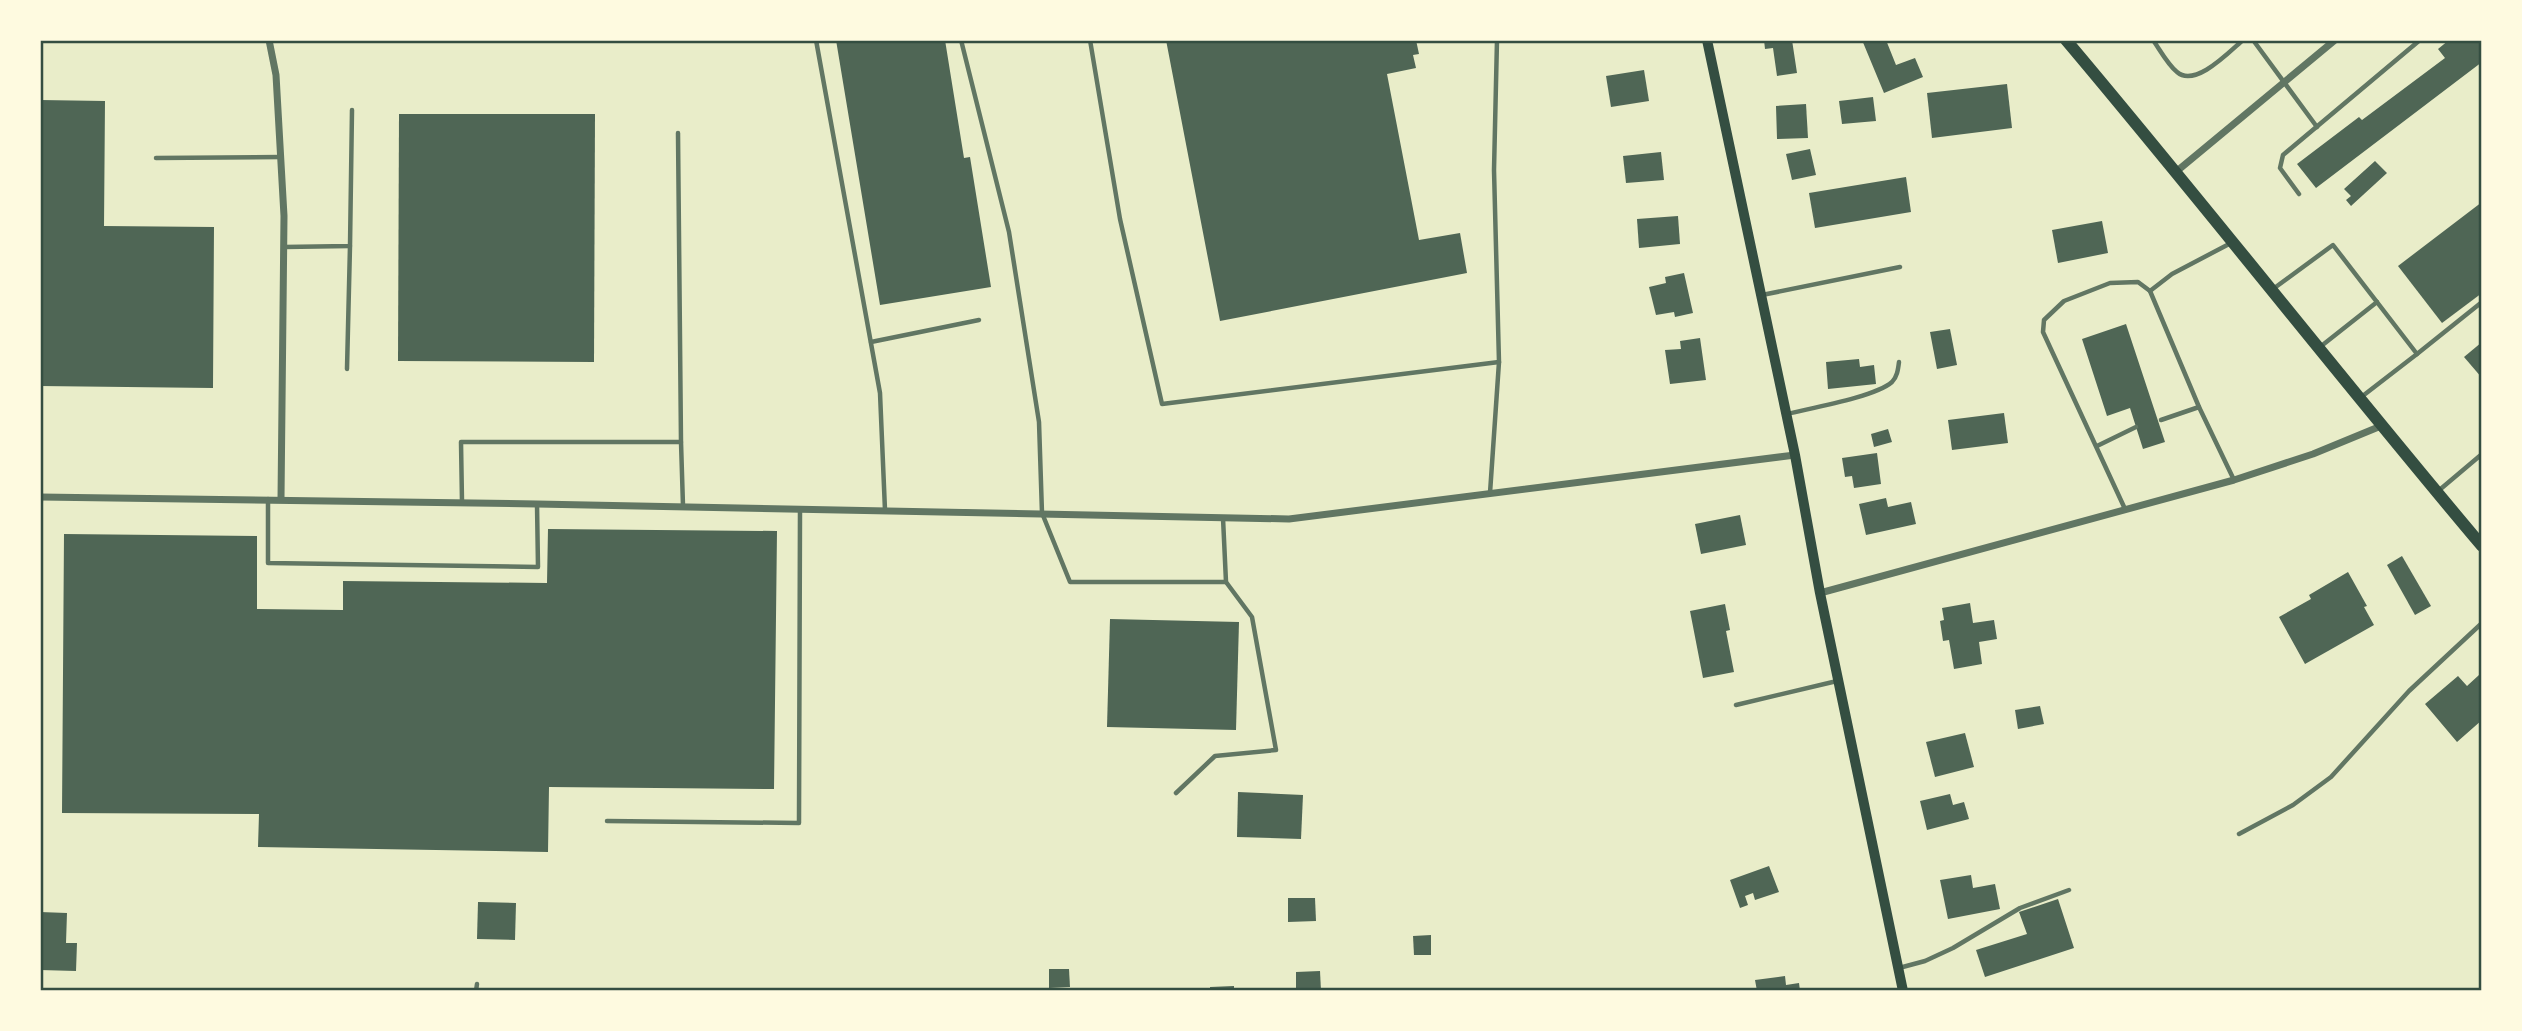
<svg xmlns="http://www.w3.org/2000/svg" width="2522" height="1031" viewBox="0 0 2522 1031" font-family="Inter,sans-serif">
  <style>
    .building { fill: #4f6655 }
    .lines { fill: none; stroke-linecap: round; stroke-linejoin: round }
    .service { stroke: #617663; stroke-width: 4.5 }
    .minor { stroke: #617663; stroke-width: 7 }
    .secondary { stroke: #344e41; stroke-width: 10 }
    .primary { stroke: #344e41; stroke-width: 12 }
    .neatline { fill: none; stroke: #344e41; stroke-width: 2.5 }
  </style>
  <rect width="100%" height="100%" fill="#e9edc9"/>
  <g class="building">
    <polygon points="836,40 945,40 964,158 970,157 991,287 880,305"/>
    <polygon points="1166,40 1416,40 1419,54 1413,55 1416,68 1387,74 1419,240 1460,233 1467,273 1220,321"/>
    <polygon points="1764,40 1792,40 1797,73 1777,76 1773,48 1765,49"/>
    <polygon points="1862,40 1886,40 1896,65 1915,58 1923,77 1884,93"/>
    <polygon points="2449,40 2482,40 2482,62 2316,188 2297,164 2359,117 2362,120 2445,58 2438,49"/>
    <polygon points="1644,70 1649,101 1611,107 1606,76"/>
    <polygon points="2007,84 2012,128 1932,138 1927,93"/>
    <polygon points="1873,97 1876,121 1842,124 1839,101"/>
    <polygon points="40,100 105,101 104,226 214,227 213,388 40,386"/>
    <polygon points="1806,104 1808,138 1777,139 1776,106"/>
    <polygon points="399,114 595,114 594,362 398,361"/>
    <polygon points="1810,149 1816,175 1792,180 1786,154"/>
    <polygon points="1661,152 1664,180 1626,183 1623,156"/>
    <polygon points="2375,161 2387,173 2351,206 2346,200 2351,196 2344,189"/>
    <polygon points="1906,177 1911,212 1815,228 1809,193"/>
    <polygon points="2482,202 2482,293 2442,323 2398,266"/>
    <polygon points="1678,216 1680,244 1639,248 1637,219"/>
    <polygon points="2102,221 2108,253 2058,263 2052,230"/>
    <polygon points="1684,273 1693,313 1675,317 1674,312 1656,315 1649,287 1666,283 1665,277"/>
    <polygon points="2126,324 2165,442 2143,449 2130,408 2107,416 2082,339"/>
    <polygon points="1950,329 1957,365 1937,369 1930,332"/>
    <polygon points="1700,338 1706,380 1670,384 1665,350 1681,349 1680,341"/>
    <polygon points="2482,342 2482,378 2464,357"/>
    <polygon points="1859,359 1860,367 1874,365 1876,384 1828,389 1826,362"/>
    <polygon points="2004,413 2008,443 1952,450 1948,420"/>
    <polygon points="1888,429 1892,442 1874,447 1871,434"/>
    <polygon points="1877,453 1881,484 1854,488 1852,476 1845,477 1842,458"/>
    <polygon points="1886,498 1888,507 1911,502 1916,524 1866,535 1859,504"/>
    <polygon points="1740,515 1746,545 1701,554 1695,524"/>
    <polygon points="548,529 777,531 774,789 549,787 548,852 258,847 259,814 62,813 64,534 257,536 257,609 343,610 343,581 547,583"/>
    <polygon points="2402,556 2431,606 2415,615 2387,565"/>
    <polygon points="2348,572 2367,606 2364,607 2374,625 2305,664 2279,617 2311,599 2309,595"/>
    <polygon points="1970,603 1973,623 1994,620 1997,639 1979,642 1982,664 1954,669 1949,640 1943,641 1940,621 1944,620 1942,608"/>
    <polygon points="1725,604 1730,630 1726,631 1734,672 1703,678 1690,611"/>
    <polygon points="1110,619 1239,622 1236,730 1107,727"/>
    <polygon points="2479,675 2482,678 2482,720 2457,742 2425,704 2458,676 2467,686"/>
    <polygon points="2040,706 2044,724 2018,729 2015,710"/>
    <polygon points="1965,733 1974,767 1935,777 1926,742"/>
    <polygon points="1238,792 1303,795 1301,839 1237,837"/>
    <polygon points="1950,794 1953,805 1964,802 1969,819 1927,830 1920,801"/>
    <polygon points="1769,866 1779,892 1755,900 1753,893 1745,896 1748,905 1740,908 1730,880"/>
    <polygon points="1971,875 1973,888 1995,884 2000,909 1948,919 1940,880"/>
    <polygon points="1288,898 1315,898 1316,921 1288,922"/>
    <polygon points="2058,899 2074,948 1985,977 1976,950 2027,934 2019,912"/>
    <polygon points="478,902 516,903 515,940 477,939"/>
    <polygon points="40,912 67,913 66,943 77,943 76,971 40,970"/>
    <polygon points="1431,935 1431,955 1414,955 1413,936"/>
    <polygon points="1049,969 1069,969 1070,987 1049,988"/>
    <polygon points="1320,971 1321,991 1296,991 1296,972"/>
    <polygon points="1785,976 1786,985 1799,983 1800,991 1757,991 1755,980"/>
    <polygon points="1234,986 1234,991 1210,991 1210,987"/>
  </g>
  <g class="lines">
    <g class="service">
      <polyline points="816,40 880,393 885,510"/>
      <polyline points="961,40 1009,232 1039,422 1042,513 1070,582 1226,582"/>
      <polyline points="1090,40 1120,219 1162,404 1499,362"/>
      <path d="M2153 40C2160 50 2168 65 2177 72 2195 88 2229 52 2243 40"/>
      <polyline points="2253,40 2317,127"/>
      <polyline points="678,133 681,442"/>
      <polyline points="156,158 281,157"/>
      <polyline points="2299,194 2280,168 2283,155 2420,40"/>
      <polyline points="284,247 350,246 352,110"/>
      <polyline points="2273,289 2333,245 2417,354 2360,398"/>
      <polyline points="2150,291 2172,274 2231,243"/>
      <polyline points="1762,295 1900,267"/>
      <polyline points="871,342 979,320"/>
      <polyline points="2320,347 2377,302"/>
      <polyline points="2417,354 2482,302"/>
      <polyline points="347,369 350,246"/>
      <path d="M1787 414C1811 408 1875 397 1892 382 1897 377 1898 370 1899 362"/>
      <polyline points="2161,420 2199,407"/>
      <polyline points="2097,446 2136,427"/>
      <polyline points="2437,492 2482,454"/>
      <polyline points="1490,493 1499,362 1494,170 1497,40"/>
      <polyline points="268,499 268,563 538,567 537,504"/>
      <polyline points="462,502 461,442 681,442 683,506"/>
      <polyline points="2125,509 2043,332 2044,320 2064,301 2110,283 2138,282 2150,291 2199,407 2234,480"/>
      <polyline points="40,522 41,497"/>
      <polyline points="1736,705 1837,681"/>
      <polyline points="1176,793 1215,756 1276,750 1252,617 1226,582 1223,518"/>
      <polyline points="607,821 799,823 800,509"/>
      <polyline points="2239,834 2293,805 2331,777 2409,691 2482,623"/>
      <polyline points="1899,968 1925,961 1953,948 2020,908 2069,890"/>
      <polyline points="476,991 477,984"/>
    </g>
    <g class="minor">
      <polyline points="269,40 276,75 284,216 281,499"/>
      <polyline points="2177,171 2335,40"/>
      <polyline points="40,497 537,504 1289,519 1795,455"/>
      <polyline points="1820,593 2234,480 2313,454 2381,426"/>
    </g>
    <polyline class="secondary" points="1707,40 1795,455 1820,593 1903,991"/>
    <path class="primary" d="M2066 40C2207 207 2341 379 2482 546"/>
  </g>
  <rect width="2522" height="1031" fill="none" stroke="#fefae0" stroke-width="84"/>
  <rect x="42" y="42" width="2438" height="947" class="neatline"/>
</svg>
